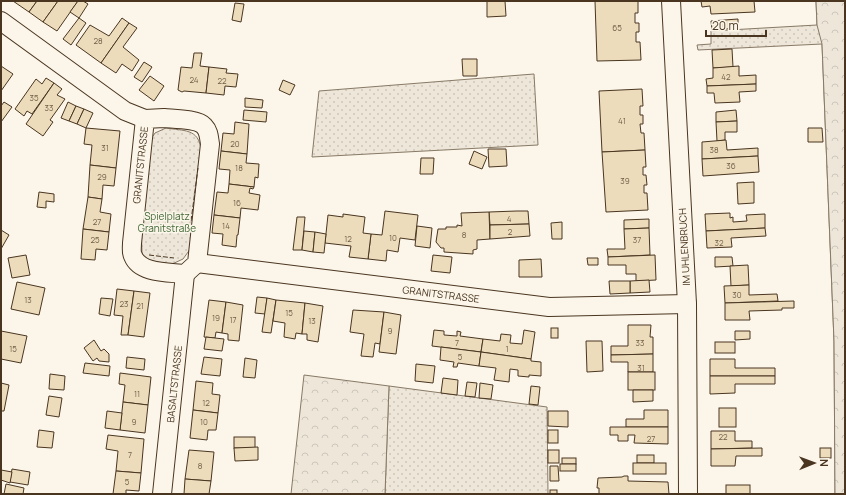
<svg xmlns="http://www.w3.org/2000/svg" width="846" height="495" viewBox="0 0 846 495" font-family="Manrope,sans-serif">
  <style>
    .green { fill: url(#green-dots); stroke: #887966 }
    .forest { fill: url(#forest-crowns); stroke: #887966 }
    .building { fill: #ecdcbc; stroke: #4a3520 }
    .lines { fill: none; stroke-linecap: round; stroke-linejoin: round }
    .minor-casing { stroke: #4a3520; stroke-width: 20 }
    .minor { stroke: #fbf6e9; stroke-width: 18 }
    .fence { stroke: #4a3520; stroke-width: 1; stroke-dasharray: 5 2; stroke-linecap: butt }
    .labels { text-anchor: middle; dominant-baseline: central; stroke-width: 3; stroke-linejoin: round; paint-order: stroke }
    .number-label { font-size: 8px; fill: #725f47 }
    .street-label { font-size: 10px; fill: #4a3520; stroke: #fbf6e9 }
    .park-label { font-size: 10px; fill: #436837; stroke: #fbf6e9 }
  </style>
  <defs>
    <pattern id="green-dots" width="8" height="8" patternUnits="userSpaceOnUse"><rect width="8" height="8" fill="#ede6d9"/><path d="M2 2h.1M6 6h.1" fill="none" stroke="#cdc6ba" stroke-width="1.8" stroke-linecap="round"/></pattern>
    <pattern id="forest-crowns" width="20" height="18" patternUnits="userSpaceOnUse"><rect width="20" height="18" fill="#ede6d9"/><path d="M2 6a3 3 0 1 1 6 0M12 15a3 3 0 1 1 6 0" fill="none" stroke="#cdc6ba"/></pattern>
  </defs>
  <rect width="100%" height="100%" fill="#fbf6e9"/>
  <g class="green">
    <polygon points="816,1 845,1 845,494 835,494 834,341 822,44 698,50 697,45 711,44 711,31 817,25"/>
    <polygon points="534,74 538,145 312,157 319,91"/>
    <path d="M166 128C183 131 199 128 201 150L191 248 183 259 170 265 150 261 145 258 142 253 141 223 151 139 155 133Z"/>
    <polygon points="389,386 547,407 548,494 385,494"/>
  </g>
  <g class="forest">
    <polygon points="816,1 845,1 845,494 835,494 834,341 822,44 817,25"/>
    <polygon points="304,375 389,386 385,494 291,494"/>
  </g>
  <g class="building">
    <polygon points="13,1 37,1 29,12"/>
    <polygon points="37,1 58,1 43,22 29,12"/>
    <polygon points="58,1 78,1 57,31 43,22"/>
    <polygon points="78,1 83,1 88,4 79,18 70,12"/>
    <polygon points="487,1 505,1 506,16 487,17"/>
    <polygon points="595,1 638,1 638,13 635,13 635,23 639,23 639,32 636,32 636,42 640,42 641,60 597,61"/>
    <polygon points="701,1 754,1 755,12 711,14 710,6 702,7"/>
    <polygon points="235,3 244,4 241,22 232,20"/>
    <polygon points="79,18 86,23 71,45 63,39"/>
    <polygon points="122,18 129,23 101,63 76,45 90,25 109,36"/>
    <polygon points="738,19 738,28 712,30 711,21"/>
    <polygon points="129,23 137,28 123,47 139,60 132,71 122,64 116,73 101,63"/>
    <polygon points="732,49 733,67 713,68 712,50"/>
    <polygon points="194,53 202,53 200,66 209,67 206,93 184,91 182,92 178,90 181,67 192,68"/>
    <polygon points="462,59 477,59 477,76 463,76"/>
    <polygon points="144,62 152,67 142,82 134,77"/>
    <polygon points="1,66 13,74 1,91"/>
    <polygon points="739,66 739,76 756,75 756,84 707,86 706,79 713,78 713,68"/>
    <polygon points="209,67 227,69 226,73 238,74 236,87 225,86 224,95 206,93"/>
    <polygon points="150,76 164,86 154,101 139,90"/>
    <polygon points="46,78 54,83 32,114 27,111 24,116 15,109 36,79 42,84"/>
    <polygon points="283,80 295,85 290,95 279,90"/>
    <polygon points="54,83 62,89 57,95 65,99 50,120 53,122 43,136 26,124"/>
    <polygon points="756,84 756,91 739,92 740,102 715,103 714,93 707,93 707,86"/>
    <polygon points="642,89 643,106 640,106 640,115 643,115 643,124 640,124 641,133 644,133 645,150 602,152 599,91"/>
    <polygon points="245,98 263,100 262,108 245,107"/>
    <polygon points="4,102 12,107 1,122 1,106"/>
    <polygon points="68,102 76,106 69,121 61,118"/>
    <polygon points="76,106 84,109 77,124 69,121"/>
    <polygon points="84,109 93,113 86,128 77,124"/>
    <polygon points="244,110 267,112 266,122 243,120"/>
    <polygon points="736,110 737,121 716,122 716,112"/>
    <polygon points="737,121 737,132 725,132 725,140 717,141 716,122"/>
    <polygon points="235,122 249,124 247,154 221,151 223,133 234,134"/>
    <polygon points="86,128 120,131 116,168 90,165 92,145 84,144"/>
    <polygon points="808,128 822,128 823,142 808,142"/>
    <polygon points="726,140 727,150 758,148 758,156 702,159 702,142"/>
    <polygon points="488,149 506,149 507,166 489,167"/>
    <polygon points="645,150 646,167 643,167 643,175 646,175 647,185 644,185 644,193 647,193 648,210 606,212 602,152"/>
    <polygon points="221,151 247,154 246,163 259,164 258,178 255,177 254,187 229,184 230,170 219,169"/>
    <polygon points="474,151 487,157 482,169 469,164"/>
    <polygon points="758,156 759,172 703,176 702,159"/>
    <polygon points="421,158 434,158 433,174 420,174"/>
    <polygon points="90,165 116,168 114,186 103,185 102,199 88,197"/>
    <polygon points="754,182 754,203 738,204 737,183"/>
    <polygon points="229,184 254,187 253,189 250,188 249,193 260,195 258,210 241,208 240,218 214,215 217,192 228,193"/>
    <polygon points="39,192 54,194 54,202 46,201 46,208 37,207"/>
    <polygon points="88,197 102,199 100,212 111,214 109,232 83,229"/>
    <polygon points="385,211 418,215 415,240 400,238 398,252 387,250 386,261 368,259 371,234 382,235"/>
    <polygon points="517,211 528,211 529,224 490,225 489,212"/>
    <polygon points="489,212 490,239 477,240 477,249 473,250 473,254 444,252 444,248 441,248 436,242 438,229 446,229 446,227 457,227 457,225 462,226 461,213"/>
    <polygon points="730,213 730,218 733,217 733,222 747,221 746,215 765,214 765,228 706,231 705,214"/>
    <polygon points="343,214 365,217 363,233 371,234 368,259 349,257 351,246 325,243 328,215 343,217"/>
    <polygon points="214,215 240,218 238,235 237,235 236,247 222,245 223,234 212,233"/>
    <polygon points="297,217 305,217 302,250 293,250"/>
    <polygon points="649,219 649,228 624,229 624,220"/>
    <polygon points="562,222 562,239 552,239 551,223"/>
    <polygon points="529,224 530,236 490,239 490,225"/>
    <polygon points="417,226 432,228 430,248 415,246"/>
    <polygon points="649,228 650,255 608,257 607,249 625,249 624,229"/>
    <polygon points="765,228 766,236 731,238 732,247 707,248 706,231"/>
    <polygon points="83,229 109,232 107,250 96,249 95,260 81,259"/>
    <polygon points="1,230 9,235 1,249"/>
    <polygon points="304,231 315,232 313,252 302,250"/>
    <polygon points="315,232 326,234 324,253 313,252"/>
    <polygon points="26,255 30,275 12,278 8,258"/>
    <polygon points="433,255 452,257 450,273 431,271"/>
    <polygon points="655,255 656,280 636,281 636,274 626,274 626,265 608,265 608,257"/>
    <polygon points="715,257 732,257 733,266 715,267"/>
    <polygon points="587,258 598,258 598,265 588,265"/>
    <polygon points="541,259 542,277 519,277 519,260"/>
    <polygon points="748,265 749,285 731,286 730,266"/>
    <polygon points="649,280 650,292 630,293 630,281"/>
    <polygon points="609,281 630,281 630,293 610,294"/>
    <polygon points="17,282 45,288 39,315 11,309"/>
    <polygon points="749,285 749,295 777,294 778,301 725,303 724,286"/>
    <polygon points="117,289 134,291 128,335 121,335 123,316 114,315"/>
    <polygon points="134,291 150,293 144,337 128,335"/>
    <polygon points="257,297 267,298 265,314 255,313"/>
    <polygon points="101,298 113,299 110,316 99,314"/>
    <polygon points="267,298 276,300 271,333 262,332"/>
    <polygon points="209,300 226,302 222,333 216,332 215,338 204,337"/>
    <polygon points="276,300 305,303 302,334 296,333 295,339 284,337 285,323 273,321"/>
    <polygon points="794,301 794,308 782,308 782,310 749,311 750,320 725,320 725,303"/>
    <polygon points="226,302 243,305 239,341 228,340 228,334 222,333"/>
    <polygon points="305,303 323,306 318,342 307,340 307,334 302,334"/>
    <polygon points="353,310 384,312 380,344 375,343 373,357 361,356 364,334 350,332"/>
    <polygon points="384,312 401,315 396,354 379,352"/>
    <polygon points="628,325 651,325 650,337 653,337 653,354 611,355 611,346 628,346"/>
    <rect x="551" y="328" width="7" height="10"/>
    <polygon points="434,330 444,331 444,335 457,336 457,331 461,332 460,336 483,339 481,352 432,346"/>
    <polygon points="524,330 535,332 531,359 481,352 483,339 500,341 501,334 511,335 510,343 522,344"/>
    <polygon points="1,331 27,336 21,363 1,359"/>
    <polygon points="735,331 750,331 750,339 735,340"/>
    <polygon points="206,337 224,339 222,351 204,349"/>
    <polygon points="94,340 101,351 104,349 109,354 109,362 99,361 97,358 93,361 84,348"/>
    <polygon points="586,341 602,341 603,371 587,372"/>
    <rect x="715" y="342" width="20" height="11"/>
    <polygon points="441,347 481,352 479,366 458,363 457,367 453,367 454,362 440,360"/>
    <polygon points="481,352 531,359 531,361 541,362 541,376 529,375 529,377 518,376 518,370 510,369 509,382 494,380 496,368 479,366"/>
    <polygon points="653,354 653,372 628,372 628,362 611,362 611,355"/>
    <polygon points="127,357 145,359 144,370 126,368"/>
    <polygon points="204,357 222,359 220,376 201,374"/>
    <polygon points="245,358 257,360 255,378 243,377"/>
    <polygon points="710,359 735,359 735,368 775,368 775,376 710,376"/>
    <polygon points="85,363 110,366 109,376 83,373"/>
    <polygon points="416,364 435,366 433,383 415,381"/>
    <rect x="628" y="372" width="27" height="18"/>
    <polygon points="120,373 151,377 148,405 123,402 125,385 119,384"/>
    <polygon points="50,374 65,376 64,390 49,389"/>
    <polygon points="710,376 775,376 775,384 735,384 735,393 710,394"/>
    <polygon points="443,378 458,380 457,395 441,393"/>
    <polygon points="196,381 213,383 212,394 220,395 218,413 193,410"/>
    <polygon points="467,382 477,383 475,397 465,396"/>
    <polygon points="1,383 9,385 4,411 1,411"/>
    <polygon points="480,383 493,385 491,399 479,398"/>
    <polygon points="531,386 540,387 538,405 529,404"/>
    <polygon points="633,390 653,390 653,401 633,402"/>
    <polygon points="49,396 62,398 59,417 46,415"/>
    <polygon points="123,402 148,405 145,433 120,430"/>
    <rect x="719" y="408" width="17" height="19"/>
    <polygon points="193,410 218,413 216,430 208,430 207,440 190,438"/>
    <polygon points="644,410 668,410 668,427 626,427 626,419 644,419"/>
    <polygon points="107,411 122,413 120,430 105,428"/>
    <polygon points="548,411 568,411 568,427 548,426"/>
    <polygon points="610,427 668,427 668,444 634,443 635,435 628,435 628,441 618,441 618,435 610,435"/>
    <polygon points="39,430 54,432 52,448 37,447"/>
    <rect x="548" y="430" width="10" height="13"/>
    <polygon points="711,431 735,431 735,441 752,441 752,448 711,449"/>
    <polygon points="108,435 144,439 141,473 116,471 118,451 106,449"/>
    <rect x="234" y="437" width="21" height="11"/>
    <polygon points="258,447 258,460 235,461 234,448"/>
    <polygon points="762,448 762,456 736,456 735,466 711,466 711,449"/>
    <rect x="820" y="448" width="11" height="10"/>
    <polygon points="189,450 214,452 211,481 185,479"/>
    <rect x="548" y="450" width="11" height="13"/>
    <rect x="637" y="455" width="17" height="8"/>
    <rect x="562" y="458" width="14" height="6"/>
    <rect x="633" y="463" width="33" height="11"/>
    <rect x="560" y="464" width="16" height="7"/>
    <polygon points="550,466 558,466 559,481 550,481"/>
    <polygon points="12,469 30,472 28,485 10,482"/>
    <polygon points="1,470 12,472 10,483 1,480"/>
    <polygon points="116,471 141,473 139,491 126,490 126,494 113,494"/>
    <polygon points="624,476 628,476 628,481 668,482 669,494 599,494 599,488 597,488 598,478 622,477"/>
    <polygon points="185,479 211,481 209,494 184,494"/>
    <polygon points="6,484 24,488 23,494 4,494"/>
    <rect x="726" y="485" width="24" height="9"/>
    <rect x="550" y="490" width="7" height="4"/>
  </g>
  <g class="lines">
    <defs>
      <g id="minor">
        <polyline points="671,1 687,304 688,494"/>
        <polyline points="1,21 125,111 145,119"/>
        <path d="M164 118C174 119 198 119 204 126 209 131 209 138 210 144L197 263 185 274C169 272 140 274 133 256 131 253 132 247 132 243L145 119Z"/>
        <polyline points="197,263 549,307 687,304"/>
        <polyline points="162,494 185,274"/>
      </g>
    </defs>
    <use href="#minor" class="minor-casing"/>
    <use href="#minor" class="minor"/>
    <g class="fence">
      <polyline points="191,221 198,168"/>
      <polyline points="149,255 174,258"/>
    </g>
  </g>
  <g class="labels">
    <g class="number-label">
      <text x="617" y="27">65</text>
      <text x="98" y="40">28</text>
      <text x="726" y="76">42</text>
      <text x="194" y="79">24</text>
      <text x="222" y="80">22</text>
      <text x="34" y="97">35</text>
      <text x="49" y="107">33</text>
      <text x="622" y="120">41</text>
      <text x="235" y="143">20</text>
      <text x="105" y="147">31</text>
      <text x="714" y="149">38</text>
      <text x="731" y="165">36</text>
      <text x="239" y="167">18</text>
      <text x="102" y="176">29</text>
      <text x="625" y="180">39</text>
      <text x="237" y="202">16</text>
      <text x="509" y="218">4</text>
      <text x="97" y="221">27</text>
      <text x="226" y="225">14</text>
      <text x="510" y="231">2</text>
      <text x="464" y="234">8</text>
      <text x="393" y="237">10</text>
      <text x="348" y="238">12</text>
      <text x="95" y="239">25</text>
      <text x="637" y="239">37</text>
      <text x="719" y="242">32</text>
      <text x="737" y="294">30</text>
      <text x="28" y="299">13</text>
      <text x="124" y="303">23</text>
      <text x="140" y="305">21</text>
      <text x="289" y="312">15</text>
      <text x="216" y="317">19</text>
      <text x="233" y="319">17</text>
      <text x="312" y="320">13</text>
      <text x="390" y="330">9</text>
      <text x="457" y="342">7</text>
      <text x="640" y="342">33</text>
      <text x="13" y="348">15</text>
      <text x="507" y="348">1</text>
      <text x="460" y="356">5</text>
      <text x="641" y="367">31</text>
      <text x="137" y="393">11</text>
      <text x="206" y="402">12</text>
      <text x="134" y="421">9</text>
      <text x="204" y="421">10</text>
      <text x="723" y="436">22</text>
      <text x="651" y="438">27</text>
      <text x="130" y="454">7</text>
      <text x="200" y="465">8</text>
      <text x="127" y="481">5</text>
    </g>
    <g class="street-label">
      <text transform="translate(140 165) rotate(-84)">GRANITSTRASSE</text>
      <text transform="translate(684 247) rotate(-93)">IM UHLENBRUCH</text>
      <text transform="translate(441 294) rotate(7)">GRANITSTRASSE</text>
      <text transform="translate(174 384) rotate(-84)">BASALTSTRASSE</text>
    </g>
    <g class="park-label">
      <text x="167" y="216">Spielplatz<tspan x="167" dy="12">Granitstraße</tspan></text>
    </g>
  </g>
  <rect width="846" height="495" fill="none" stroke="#4a3520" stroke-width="4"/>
  <g transform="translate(814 463) rotate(89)" stroke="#fbf6e9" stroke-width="3" paint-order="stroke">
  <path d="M0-3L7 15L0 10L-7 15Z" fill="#4a3520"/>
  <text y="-6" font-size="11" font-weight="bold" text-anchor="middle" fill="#4a3520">N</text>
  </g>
  <path d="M706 30v6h60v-6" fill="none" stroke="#4a3520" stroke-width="2"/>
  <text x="712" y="30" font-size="12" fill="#4a3520" stroke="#fbf6e9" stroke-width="3" paint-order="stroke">20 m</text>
</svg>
